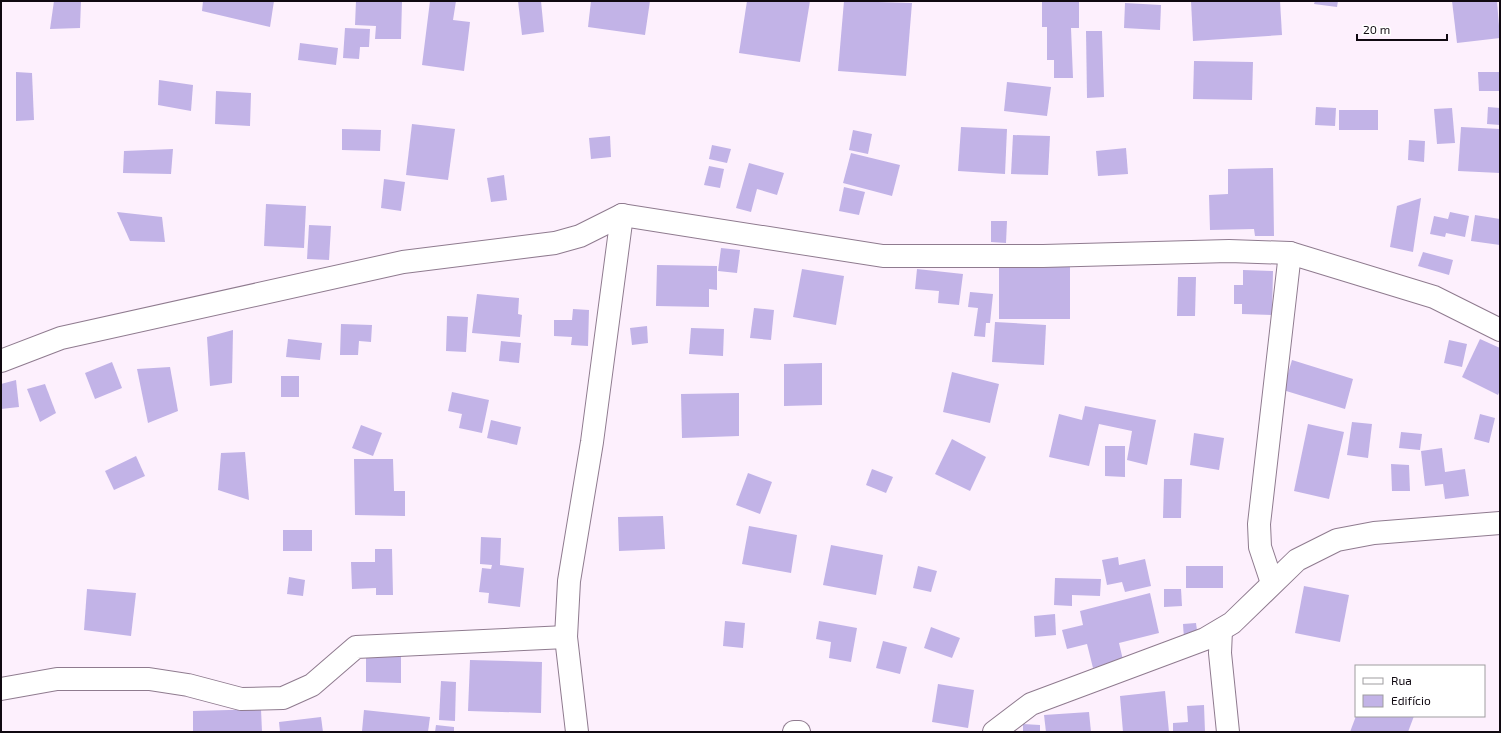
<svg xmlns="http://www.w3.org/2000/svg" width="1501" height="733" viewBox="0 0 1501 733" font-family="'Exo 2',sans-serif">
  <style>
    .building { fill: #c2b3e7 }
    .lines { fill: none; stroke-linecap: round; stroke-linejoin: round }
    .minor-casing { stroke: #8f7b8f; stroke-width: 24 }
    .minor { stroke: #fff; stroke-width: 22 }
  </style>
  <rect width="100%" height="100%" fill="#fdf0fd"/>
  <g class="building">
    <polygon points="54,1 81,1 80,28 50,29"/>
    <polygon points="203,1 274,1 270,27 202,11"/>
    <polygon points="356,1 402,1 401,39 375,39 376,26 355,25"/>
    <polygon points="430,1 456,1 453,20 470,22 464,71 422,65"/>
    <polygon points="518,1 541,1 544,32 522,35"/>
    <polygon points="591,1 650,1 645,35 588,27"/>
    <polygon points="747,1 810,1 800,62 739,53"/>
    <polygon points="844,1 912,3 906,76 838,71"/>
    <polygon points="1042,1 1079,1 1079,28 1071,28 1073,78 1054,78 1054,60 1047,60 1047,27 1042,27"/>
    <polygon points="1191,1 1280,1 1282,35 1193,41"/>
    <polygon points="1315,1 1338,1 1337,7 1314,4"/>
    <polygon points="1452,1 1497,1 1500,38 1457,43"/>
    <polygon points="1125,3 1161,5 1160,30 1124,28"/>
    <polygon points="345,28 370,29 369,47 360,47 359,59 343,58"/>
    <polygon points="1086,31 1102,31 1104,97 1087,98"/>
    <polygon points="300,43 338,48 336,65 298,60"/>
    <polygon points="1194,61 1253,62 1252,100 1193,99"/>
    <polygon points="16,72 32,73 34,120 16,121"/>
    <polygon points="1478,72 1500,72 1500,91 1479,91"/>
    <polygon points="159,80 193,85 191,111 158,105"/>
    <polygon points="1007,82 1051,87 1047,116 1004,111"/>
    <polygon points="216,91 251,93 250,126 215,124"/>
    <polygon points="1316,107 1336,108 1335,126 1315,125"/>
    <polygon points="1488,107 1500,108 1500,125 1487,124"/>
    <polygon points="1452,108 1455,143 1437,144 1434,109"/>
    <rect x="1339" y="110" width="39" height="20"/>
    <polygon points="412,124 455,129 448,180 406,175"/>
    <polygon points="961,127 1007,129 1005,174 958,171"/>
    <polygon points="1461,127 1500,129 1500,173 1458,171"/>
    <polygon points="342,129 381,130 380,151 342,150"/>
    <polygon points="853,130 872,134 868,154 849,150"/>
    <polygon points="1013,135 1050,136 1048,175 1011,174"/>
    <polygon points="610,136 611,157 591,159 589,138"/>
    <polygon points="1409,140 1425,141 1424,162 1408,160"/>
    <polygon points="712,145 731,149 727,163 709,159"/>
    <polygon points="1126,148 1128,174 1098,176 1096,151"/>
    <polygon points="173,149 171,174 123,173 124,151"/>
    <polygon points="851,153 900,165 892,196 843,183"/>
    <polygon points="749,163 784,173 777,195 757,189 751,212 736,208"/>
    <polygon points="709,166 724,169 720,188 704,185"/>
    <polygon points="1273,168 1274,236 1255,236 1254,229 1210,230 1209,195 1228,194 1228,169"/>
    <polygon points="504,175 507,200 491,202 487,178"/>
    <polygon points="384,179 405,182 401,211 381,208"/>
    <polygon points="844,187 865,192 859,215 839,211"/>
    <polygon points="1421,198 1413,252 1390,247 1397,206"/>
    <polygon points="266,204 306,206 304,248 264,246"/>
    <polygon points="117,212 162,217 165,242 130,241"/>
    <polygon points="1450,212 1469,216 1465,237 1446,233 1445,237 1430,234 1434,216 1448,219"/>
    <polygon points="1475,215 1500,219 1500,245 1471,241"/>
    <polygon points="991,221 1007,221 1006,243 991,242"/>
    <polygon points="309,225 331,226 329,260 307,259"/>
    <polygon points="721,248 740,250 737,273 718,271"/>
    <polygon points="1423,252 1453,260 1449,275 1418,266"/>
    <polygon points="657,265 717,266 717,290 709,289 709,307 656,306"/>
    <rect x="999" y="265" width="71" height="54"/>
    <polygon points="802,269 844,276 836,325 793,317"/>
    <polygon points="917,269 963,274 959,305 938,303 939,291 915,289"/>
    <polygon points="1243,270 1273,271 1272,315 1242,314 1242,304 1234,304 1234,285 1243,285"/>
    <polygon points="1178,277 1196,277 1195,316 1177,316"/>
    <polygon points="970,292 993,294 990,323 986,323 985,337 974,336 978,308 968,307"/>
    <polygon points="477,294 519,298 518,314 522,315 520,337 472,333"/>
    <polygon points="754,308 774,310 771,340 750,338"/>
    <polygon points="573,309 589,310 588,346 571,345 572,337 554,336 554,320 572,320"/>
    <polygon points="447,316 468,317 466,352 446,351"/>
    <polygon points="995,322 1046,325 1044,365 992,362"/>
    <polygon points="341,324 372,325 371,342 359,341 358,355 340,355"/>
    <polygon points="647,326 648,343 632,345 630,328"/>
    <polygon points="691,328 724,329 723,356 689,354"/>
    <polygon points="233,330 232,383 210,386 207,337"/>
    <polygon points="288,339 322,343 320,360 286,357"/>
    <polygon points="1480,339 1500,348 1500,390 1498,395 1462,377"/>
    <polygon points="1449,340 1467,344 1462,367 1444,363"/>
    <polygon points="501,341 521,343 519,363 499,361"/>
    <polygon points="1292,360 1353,379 1345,409 1283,390"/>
    <polygon points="112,362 122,388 95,399 85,373"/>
    <polygon points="822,363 822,405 784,406 784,364"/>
    <polygon points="170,367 178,411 148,423 137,369"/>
    <polygon points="952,372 999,384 990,423 943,412"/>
    <rect x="281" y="376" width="18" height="21"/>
    <polygon points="16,380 19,407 1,409 1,384"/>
    <polygon points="45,384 56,413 40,422 27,389"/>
    <polygon points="452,392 489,400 482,433 459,428 462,414 448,411"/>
    <polygon points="739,393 739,436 682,438 681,394"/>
    <polygon points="1085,406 1156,420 1147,465 1127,460 1132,431 1099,424 1089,466 1049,457 1059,414 1082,420"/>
    <polygon points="1480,414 1495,418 1489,443 1474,439"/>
    <polygon points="491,420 521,427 517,445 487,438"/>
    <polygon points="1352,422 1372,424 1368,458 1347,455"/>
    <polygon points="1308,424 1344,432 1329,499 1294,491"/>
    <polygon points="361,425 382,433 373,456 352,448"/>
    <polygon points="1401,432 1422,434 1420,450 1399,448"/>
    <polygon points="1194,433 1224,438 1219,470 1190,465"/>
    <polygon points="952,439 986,457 970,491 935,474"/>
    <polygon points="1105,446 1125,446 1125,477 1105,476"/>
    <polygon points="1442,448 1445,472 1465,469 1469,496 1445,499 1443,484 1425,486 1421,451"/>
    <polygon points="245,452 249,500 218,490 221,453"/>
    <polygon points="136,456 145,476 114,490 105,471"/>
    <polygon points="354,459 393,459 394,491 405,491 405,516 355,515"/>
    <polygon points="1391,464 1409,465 1410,491 1392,491"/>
    <polygon points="872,469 893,477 886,493 866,485"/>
    <polygon points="748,473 772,482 760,514 736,505"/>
    <polygon points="1164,479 1182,479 1181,518 1163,518"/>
    <polygon points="663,516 665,549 619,551 618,517"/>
    <polygon points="749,526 797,535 791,573 742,564"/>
    <rect x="283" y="530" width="29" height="21"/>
    <polygon points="481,537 501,538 500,565 524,568 520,607 488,603 489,593 479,592 482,568 491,569 492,565 480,564"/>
    <polygon points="831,545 883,555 876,595 823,585"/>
    <polygon points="375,549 392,549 393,595 376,595 376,588 352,589 351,562 375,562"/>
    <polygon points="1118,557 1119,565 1145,559 1151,586 1125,592 1122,582 1107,585 1102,560"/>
    <polygon points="918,566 937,571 931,592 913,588"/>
    <rect x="1186" y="566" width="37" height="22"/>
    <polygon points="289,577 305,580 303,596 287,594"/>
    <polygon points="1055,578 1101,579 1100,596 1072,595 1072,606 1054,605"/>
    <polygon points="1304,586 1349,595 1340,642 1295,633"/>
    <polygon points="87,589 136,593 131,636 84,630"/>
    <polygon points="1164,589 1181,589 1182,606 1164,607"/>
    <polygon points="1150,593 1159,633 1119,643 1123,660 1093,668 1087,644 1067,649 1062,630 1083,625 1080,611"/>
    <polygon points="1055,614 1056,635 1035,637 1034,616"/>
    <polygon points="725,621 745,623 743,648 723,646"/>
    <polygon points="819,621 857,628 851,662 829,658 831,642 816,639"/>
    <polygon points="1196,623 1198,638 1184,639 1183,624"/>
    <polygon points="931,627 960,638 952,658 924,648"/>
    <polygon points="883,641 907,647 900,674 876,668"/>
    <polygon points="366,654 401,654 401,683 366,682"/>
    <polygon points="470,660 542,662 541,713 468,711"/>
    <polygon points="441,681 456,682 455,721 439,720"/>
    <polygon points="938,684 974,690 968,728 932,722"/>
    <polygon points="1165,691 1169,732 1123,732 1120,696"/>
    <polygon points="1204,705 1205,732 1173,732 1173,723 1188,722 1187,706"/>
    <polygon points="261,709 262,732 193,732 193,711"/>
    <polygon points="364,710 430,717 428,732 362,731"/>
    <polygon points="1089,712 1091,732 1046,732 1044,715"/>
    <polygon points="1356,716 1414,716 1408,732 1350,732"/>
    <polygon points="321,717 323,732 280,732 279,722"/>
    <polygon points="1023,724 1040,725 1040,732 1023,732"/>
    <polygon points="436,725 454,727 454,732 435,732"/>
  </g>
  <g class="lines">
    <defs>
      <g id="minor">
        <polyline points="1,361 61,338 403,262 555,243 580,236 622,215 883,256 1043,256 1229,251 1290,253 1434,297 1500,330"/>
        <polyline points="1272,583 1260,547 1259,524 1290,253"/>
        <polyline points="1221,630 1220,653 1228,732"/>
        <polyline points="1,689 57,679 149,679 188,685 241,699 283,698 312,685 356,647 566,637"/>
        <polyline points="577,732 566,637 569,581 592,442 622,215"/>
        <polyline points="794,732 799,732"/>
        <polyline points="994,732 1031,704 1205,639 1232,623 1297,560 1337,540 1374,533 1500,523"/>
      </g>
    </defs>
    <use href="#minor" class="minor-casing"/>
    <use href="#minor" class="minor"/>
  </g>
  <rect width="1501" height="733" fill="none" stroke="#100911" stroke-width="4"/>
  <rect x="1355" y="665" width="130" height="52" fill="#ffffff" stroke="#9f9da0"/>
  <rect x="1363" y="678" width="20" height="6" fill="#ffffff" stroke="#9f9da0"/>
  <text x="1391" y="685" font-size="12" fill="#100911">Rua</text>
  <rect x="1363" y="695" width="20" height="12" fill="#c2b3e7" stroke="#9f9da0"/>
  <text x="1391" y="705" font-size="12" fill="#100911">Edifício</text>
  <path d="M1357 34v6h90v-6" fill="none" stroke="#100911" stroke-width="2"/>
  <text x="1363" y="34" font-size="12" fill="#100911" stroke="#ffffff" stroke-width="3" paint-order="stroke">20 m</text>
</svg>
